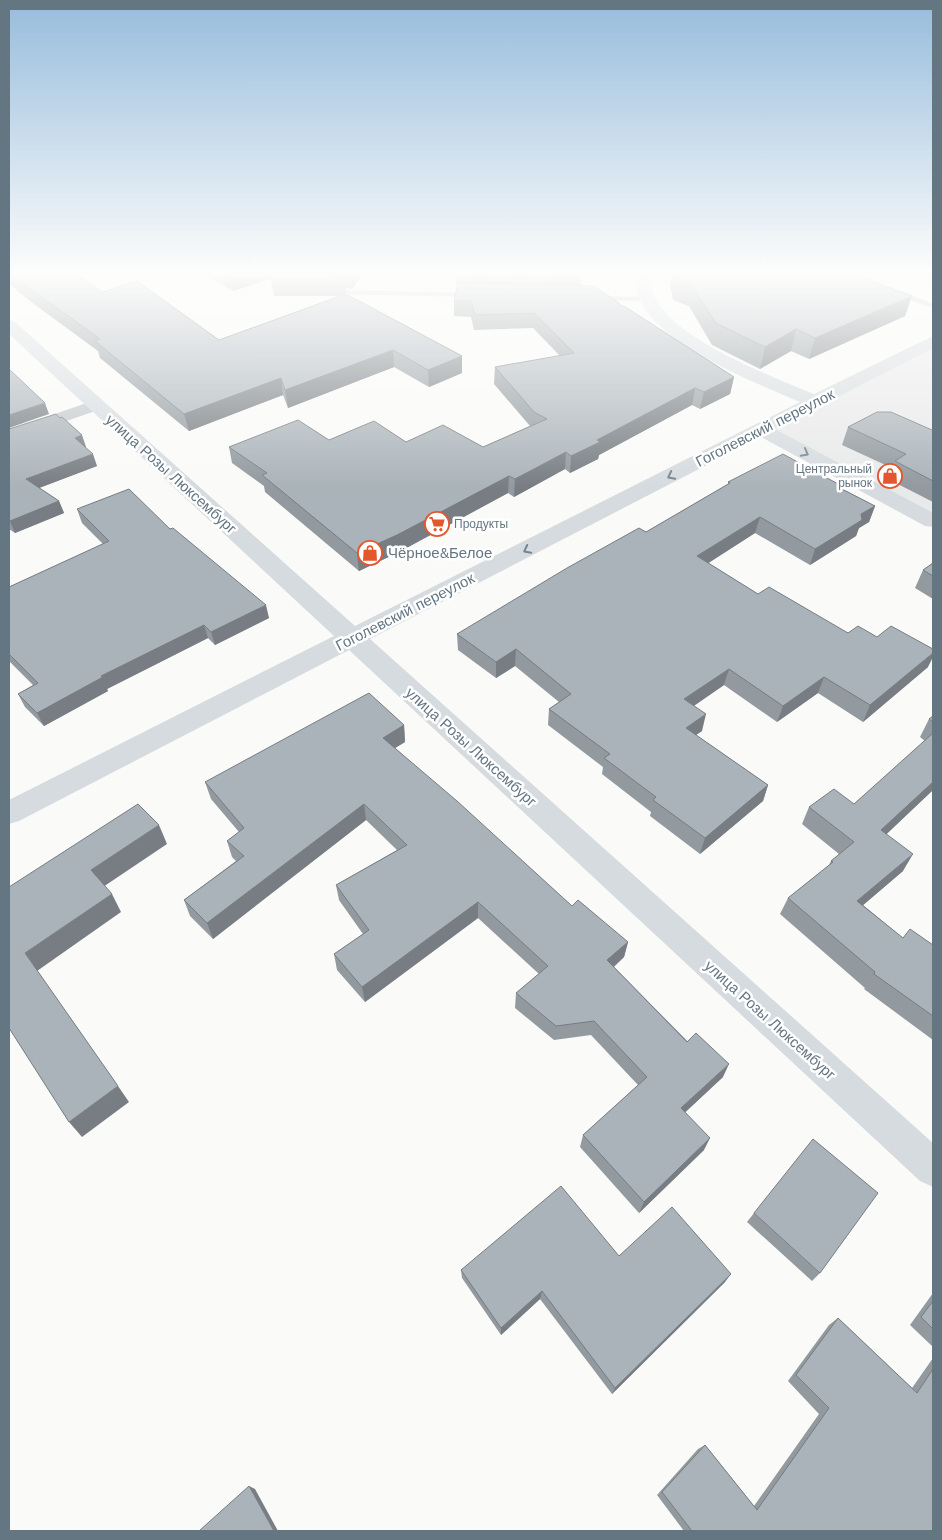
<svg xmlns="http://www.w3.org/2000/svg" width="942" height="1540" viewBox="0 0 942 1540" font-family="'Work Sans',sans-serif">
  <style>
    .built { fill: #e8e9e9 }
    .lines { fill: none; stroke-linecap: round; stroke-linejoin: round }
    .lane { fill: #c3c8cc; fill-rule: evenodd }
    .street { fill: #c3c8cc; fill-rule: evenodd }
    .secondary { fill: #d6dbdf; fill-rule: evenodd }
    .wall { fill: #929a9f }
    .shaded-wall { fill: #777d82 }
    .building { fill: #aab3b9; stroke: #777d82 }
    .oneway { stroke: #768591 }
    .labels { text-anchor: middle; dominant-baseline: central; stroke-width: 5; stroke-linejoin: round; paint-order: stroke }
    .far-poi-label { font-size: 12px; fill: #657683; stroke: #fff; text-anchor: end }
    .street-label { font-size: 15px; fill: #657683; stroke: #fff }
    .poi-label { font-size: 15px; fill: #657683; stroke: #fff; text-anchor: start }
  </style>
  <rect width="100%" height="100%" fill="#fafaf8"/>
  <polygon class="built" points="933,341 933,521 762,430 868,376"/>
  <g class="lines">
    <g class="lane">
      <polygon points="332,290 472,293 476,295 472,297 335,294 331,292"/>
      <polygon points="893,290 899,290 933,304 933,308 893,294"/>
      <polygon points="592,296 647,297 651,299 647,301 595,300 592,300"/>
    </g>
    <polygon class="street" points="95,400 101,401 104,405 101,409 9,441 9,430"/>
    <path class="secondary" d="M635 273H649C651 280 651 288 654 295 670 338 773 377 814 394L933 336V348L775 429 933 513V527L925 526 761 437 370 639 933 1143V1187L920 1181 349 650 19 821 9 824V800L334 636 9 334V320L15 322 355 626 800 402C754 382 656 345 638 295 636 289 635 279 635 273Z"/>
  </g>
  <g class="wall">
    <polygon points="9,273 103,292 219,340 340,296 274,296 271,280 272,278 233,291 201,273 363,273 352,289 346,288 346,295 462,356 462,373 429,387 394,367 288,408 283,395 189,431 100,358 98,351 34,304 9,284"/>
    <polygon points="456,273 574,273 582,278 581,286 621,306 734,377 730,394 700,409 692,405 599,455 598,459 570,473 565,469 514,497 508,493 399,552 359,571 265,492 264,486 232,463 229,447 329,440 406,442 483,447 530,426 494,384 495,367 560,356 533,328 474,330 471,317 454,316 454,301 458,284 456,284"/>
    <polygon points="672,273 851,273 905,316 809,359 791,351 760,369 712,345 689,306 673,300 670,285"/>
    <polygon points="848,427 932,430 933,429 933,502 888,479 892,468 842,445"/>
    <polygon points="9,429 86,447 85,447 97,466 39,488 59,501 64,513 15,533 9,529"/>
    <polygon points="728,482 840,485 840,488 875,506 869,522 859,528 856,536 810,565 755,533 708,563 758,594 928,667 863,722 818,693 777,722 724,685 694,706 702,731 696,735 768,785 763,801 700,854 650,816 651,812 602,774 603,767 548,725 549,709 559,702 515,666 496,678 458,650 457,634 646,532 728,484"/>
    <polygon points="77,509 170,529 269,618 215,645 208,638 107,689 108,691 44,726 25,707 18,694 33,685 9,661 9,587 103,544 82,523"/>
    <polygon points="933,563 933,599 915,588 923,570"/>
    <polygon points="933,716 933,790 886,834 903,871 863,905 903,938 933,945 933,1040 864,989 865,988 780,914 788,898 829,865 831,861 839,854 802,824 809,807 854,804 925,741 920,737 929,719"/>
    <polygon points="404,725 405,742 395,748 572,906 628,942 624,957 614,967 723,1077 685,1112 704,1150 639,1213 580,1147 583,1135 638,1085 591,1035 554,1040 515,1008 516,993 539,974 478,918 365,1002 337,970 334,954 363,934 339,900 336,885 397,850 366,820 213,939 190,916 184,900 236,861 232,857 227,841 239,832 211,799 205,782"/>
    <polygon points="754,1213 820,1273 812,1281 747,1222"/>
    <polygon points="619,1256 725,1282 612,1394 540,1299 501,1335 462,1278 461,1270"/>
    <polygon points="933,1293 933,1347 910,1325"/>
    <polygon points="838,1318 912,1388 933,1358 933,1531 684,1531 657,1495 698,1449 705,1445 754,1506 819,1414 788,1381 829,1325"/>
  </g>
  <g class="shaded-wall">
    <polygon points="238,273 281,273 281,275 233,291 230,275"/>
    <polygon points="350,273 363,273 352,289"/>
    <polygon points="912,296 905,316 809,359 815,338"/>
    <polygon points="796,329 791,351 760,369 765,347"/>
    <polygon points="393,350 394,367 288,408 285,390"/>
    <polygon points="462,356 462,373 429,387 428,370"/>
    <polygon points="734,377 730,394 700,409 704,392"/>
    <polygon points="281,378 283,395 189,431 184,414"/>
    <polygon points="695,388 692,405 599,455 598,459 570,473 571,456 597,440"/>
    <polygon points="45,403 49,414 9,428 9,415"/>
    <polygon points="82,435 86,447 79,449 75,438"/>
    <polygon points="566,452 565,469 514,497 515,479"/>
    <polygon points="93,454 97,466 31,491 26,479"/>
    <polygon points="509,476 508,493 399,552 359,571 357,553"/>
    <polygon points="59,501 64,513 15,533 10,521"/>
    <polygon points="875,506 869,522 859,528 856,536 810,565 815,549 861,514"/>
    <polygon points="760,517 755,533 693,573 697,556"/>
    <polygon points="266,605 269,618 215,645 211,632"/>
    <polygon points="204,625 208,638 107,689 108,691 44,726 37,713 101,676"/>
    <polygon points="516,649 515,666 496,678 496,662"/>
    <polygon points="933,653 933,657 928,667 863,722 870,705"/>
    <polygon points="729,669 724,685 680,715 684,699"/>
    <polygon points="824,677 818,693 777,722 783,706"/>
    <polygon points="706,714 702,731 682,744 686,728"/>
    <polygon points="404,725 405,742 385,754 383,738"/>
    <polygon points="933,782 933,790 872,848 881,830"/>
    <polygon points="768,785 763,801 700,854 705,838"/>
    <polygon points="364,804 366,820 213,939 207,923"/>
    <polygon points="159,825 167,844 100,889 91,870"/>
    <polygon points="913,854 903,871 848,918 857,901"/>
    <polygon points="112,894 121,912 37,971 25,953"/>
    <polygon points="478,902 478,918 365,1002 362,987"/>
    <polygon points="628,942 624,957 604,975 607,960"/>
    <polygon points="729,1064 723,1077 676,1121 681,1108"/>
    <polygon points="118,1086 129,1102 82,1137 69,1122"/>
    <polygon points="710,1138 704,1150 639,1213 644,1202"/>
    <polygon points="731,1274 725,1282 612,1394 615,1388"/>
    <polygon points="542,1291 540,1299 501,1335 501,1328"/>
    <polygon points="249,1486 255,1489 278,1531 274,1531"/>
  </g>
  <g class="building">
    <polygon points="9,273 75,273 103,292 137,281 219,340 343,295 348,295 462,356 428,370 393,350 285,390 281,378 184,414 95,341 100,339 29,288"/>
    <polygon points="225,273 238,273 230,275"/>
    <polygon points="274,273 330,273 328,275 332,280 345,280 271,280"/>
    <polygon points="461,273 574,273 582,278 460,275"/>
    <polygon points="675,273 851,273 912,296 815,338 796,329 765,347 716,323 692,286 677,279"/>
    <polygon points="458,283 594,286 619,303 621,306 624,306 734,377 704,392 695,388 597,440 600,442 571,456 566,452 515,479 509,476 397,535 357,553 262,475 267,473 229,447 298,420 329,440 374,421 406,442 443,425 483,447 547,419 534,412 495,367 574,353 534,313 475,315 471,301 454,301"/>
    <polygon points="9,369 45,403 9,415"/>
    <polygon points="877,412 891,412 932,430 933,429 933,481 895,461 906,454 848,427"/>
    <polygon points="56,414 60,418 62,417 82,435 75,438 93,454 26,479 59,501 10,521 9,520 9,429"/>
    <polygon points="783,454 840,485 838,487 875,506 861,514 862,520 815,549 760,517 697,556 758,594 769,587 848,633 858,626 877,637 891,626 933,649 933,653 870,705 824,677 783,706 729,669 684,699 706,714 686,728 768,785 705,838 653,800 656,797 604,758 610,754 549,709 571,694 516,649 496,662 457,634 567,568 639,528 646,532 730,483 728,482"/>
    <polygon points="129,489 170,529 173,528 266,605 211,632 204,625 101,676 103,677 37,713 18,694 38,683 9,654 9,587 109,541 77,509"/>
    <polygon points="933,563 933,576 923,570"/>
    <polygon points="369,693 404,725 383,738 457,801 572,906 578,900 628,942 607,960 687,1042 696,1033 729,1064 681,1108 710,1138 644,1202 583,1135 647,1077 594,1021 556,1026 516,993 548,966 478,902 362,987 334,954 369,930 336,885 407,845 364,804 207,923 184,900 244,856 227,841 244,828 205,782"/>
    <polygon points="933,716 933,722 929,719"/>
    <polygon points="933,733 933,782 881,830 913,854 857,901 903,938 910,929 933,945 933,1016 874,974 875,972 788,898 833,862 831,861 854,842 809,807 834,789 854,804"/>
    <polygon points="138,804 159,825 91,870 112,894 25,953 118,1086 69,1122 9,1028 9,887"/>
    <polygon points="813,1139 878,1193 820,1273 754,1213"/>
    <polygon points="561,1186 619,1256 672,1207 731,1274 615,1388 542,1291 501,1328 461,1270"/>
    <polygon points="933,1301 933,1329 921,1317"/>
    <polygon points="838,1318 917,1393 933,1369 933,1531 692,1531 662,1492 705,1445 757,1510 829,1408 796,1375"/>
    <polygon points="249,1486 274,1531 199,1531"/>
  </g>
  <defs><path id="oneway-chevron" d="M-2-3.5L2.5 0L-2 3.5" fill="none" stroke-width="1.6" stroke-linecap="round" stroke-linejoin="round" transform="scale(1.25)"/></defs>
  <g class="oneway">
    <use href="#oneway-chevron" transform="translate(805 453) rotate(28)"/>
    <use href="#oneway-chevron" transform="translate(671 476) rotate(153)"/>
    <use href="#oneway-chevron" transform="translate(527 550) rotate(153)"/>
  </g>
  <linearGradient id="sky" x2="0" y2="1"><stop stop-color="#96bcdc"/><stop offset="0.56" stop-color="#fdfdfc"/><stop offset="1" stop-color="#fdfdfc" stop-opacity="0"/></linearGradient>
  <rect width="942" height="488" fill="url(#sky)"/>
  <defs>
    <symbol id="shop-ring" viewBox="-11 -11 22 22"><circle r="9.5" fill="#fff" stroke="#e4572e" stroke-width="1.5"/><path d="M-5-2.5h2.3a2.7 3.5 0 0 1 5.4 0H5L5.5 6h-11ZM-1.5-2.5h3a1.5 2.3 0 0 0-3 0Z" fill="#e4572e"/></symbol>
    <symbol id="supermarket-ring" viewBox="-11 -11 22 22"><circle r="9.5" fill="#fff" stroke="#e4572e" stroke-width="1.5"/><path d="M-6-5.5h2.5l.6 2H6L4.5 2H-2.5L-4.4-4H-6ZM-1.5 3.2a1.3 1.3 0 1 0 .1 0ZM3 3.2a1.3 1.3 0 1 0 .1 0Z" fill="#e4572e"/></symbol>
  </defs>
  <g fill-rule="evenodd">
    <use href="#shop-ring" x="876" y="462" width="28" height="28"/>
    <use href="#supermarket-ring" x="423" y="510" width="28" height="28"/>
    <use href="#shop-ring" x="356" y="539" width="28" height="28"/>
  </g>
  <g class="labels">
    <g class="far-poi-label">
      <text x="872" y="469">Центральный<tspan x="872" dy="14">рынок</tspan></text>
      <text x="454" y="524" text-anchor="start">Продукты</text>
    </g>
    <g class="street-label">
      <text transform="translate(765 428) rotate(-27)">Гоголевский переулок</text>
      <text transform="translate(171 474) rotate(42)">улица Розы Люксембург</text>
      <text transform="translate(405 612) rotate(-27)">Гоголевский переулок</text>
      <text transform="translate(471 747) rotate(42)">улица Розы Люксембург</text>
      <text transform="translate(770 1020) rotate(42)">улица Розы Люксембург</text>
    </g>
    <g class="poi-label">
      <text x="388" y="553">Чёрное&amp;Белое</text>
    </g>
  </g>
  <rect width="942" height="1540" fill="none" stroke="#657683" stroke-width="20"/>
</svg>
